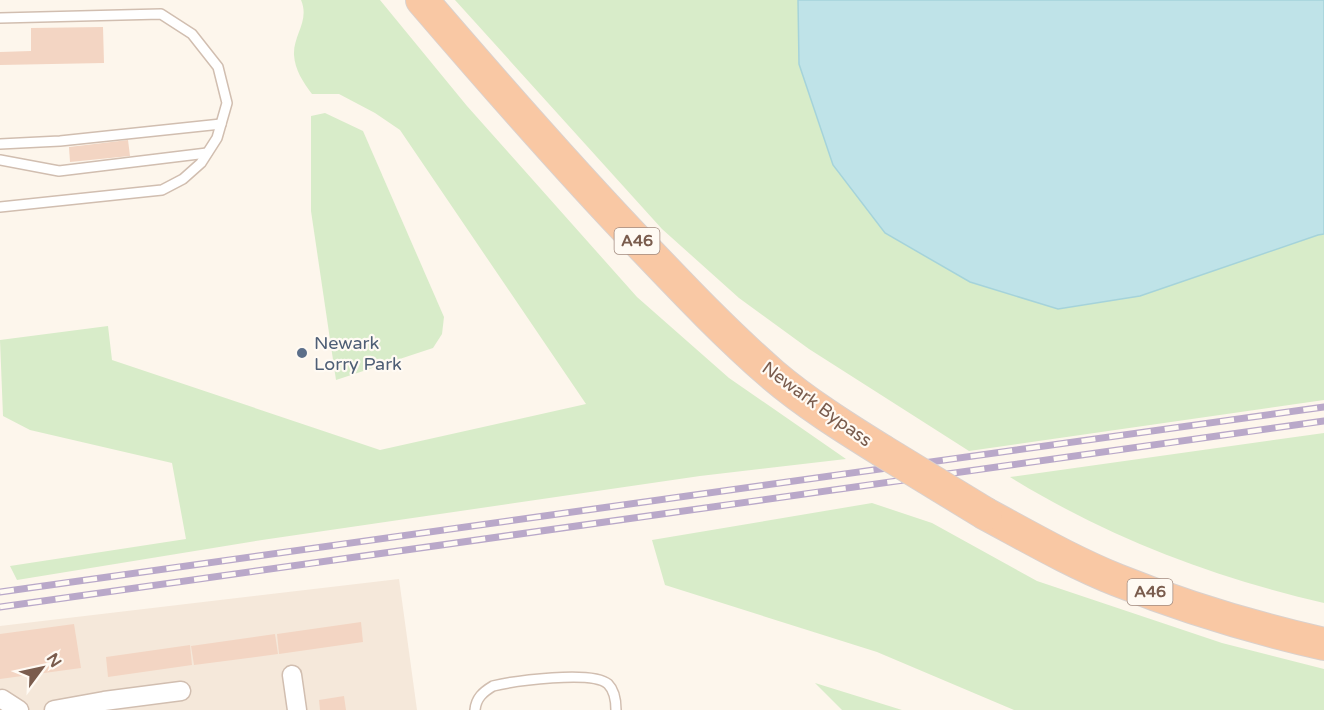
<svg xmlns="http://www.w3.org/2000/svg" width="1324" height="710" viewBox="0 0 1324 710" font-family="'Varela Round',sans-serif">
  <style>
    .residential { fill: #f5e8da }
    .green { fill: #d8ecc9 }
    .water { fill: #bfe3e8; stroke: #a5d3da; stroke-width: 1.5 }
    .building { fill: #f3d5c3 }
    .lines { fill: none; stroke-linecap: round; stroke-linejoin: round }
    .service-casing { stroke: #d1beb0; stroke-width: 12 }
    .minor-casing { stroke: #d1beb0; stroke-width: 21 }
    .trunk-casing { stroke: #dad1cd; stroke-width: 34 }
    .service { stroke: #fff; stroke-width: 9 }
    .minor { stroke: #fff; stroke-width: 18 }
    .trunk { stroke: #f9c8a4; stroke-width: 32 }
    .rail-casing { stroke: #b9a8c9; stroke-width: 7 }
    .rail { stroke: #fffaf3; stroke-width: 4.5; stroke-dasharray: 14; stroke-linecap: butt }
    .trunk-bridge-casing { stroke: #dad1cd; stroke-width: 34; stroke-linecap: butt }
    .trunk-bridge { stroke: #f9c8a4; stroke-width: 32 }
    .service-dot { fill: #5c6f8a; stroke: #fffaf3; stroke-width: 2 }
    .labels { text-anchor: middle; dominant-baseline: central; stroke-width: 4.5; stroke-linejoin: round; paint-order: stroke }
    .shield { fill: #fffaf3; stroke: #a28b7f; stroke-width: 1.5 }
    .shield-label { font-size: 16px; font-weight: bold; fill: #7a5c4d }
    .service-label { font-size: 18px; fill: #4e5e75; stroke: #fffaf3; text-anchor: start }
    .street-label { font-size: 18px; fill: #7a5c4d; stroke: #fffaf3 }
  </style>
  <rect width="100%" height="100%" fill="#fdf6ec"/>
  <polygon class="residential" points="399,579 417,710 0,710 0,626"/>
  <g class="green">
    <path d="M301 0H380L467 106 637 297 729 378 846 459 700 476 262 540 17 580 10 566 186 539 172 463 30 430 3 416 0 340 108 326 112 360 380 450 586 404 400 130 375 113 339 94H312C303 82 295 70 294 55 293 35 310 21 301 0Z"/>
    <polygon points="455,0 798,0 799,64 833,165 885,232 970,282 1058,309 1140,296 1318,234 1324,234 1324,400 969,451 809,349 739,298 662,229"/>
    <polygon points="325,113 363,131 444,317 442,334 433,348 336,380 311,211 311,116"/>
    <path d="M1324 433V603C1212 577 1107 537 1010 477Z"/>
    <polygon points="872,503 932,523 1037,581 1222,643 1324,669 1324,710 1014,710 877,652 665,585 652,540"/>
    <polygon points="815,683 902,710 842,710"/>
  </g>
  <polygon class="water" points="798,0 1324,0 1324,234 1318,235 1140,296 1058,309 970,282 885,233 833,165 799,64"/>
  <g class="building">
    <polygon points="103,27 104,63 0,65 0,52 31,51 31,28"/>
    <polygon points="128,140 130,156 70,162 69,147"/>
    <polygon points="361,622 363,642 279,654 277,634"/>
    <polygon points="74,624 81,668 0,679 0,634"/>
    <polygon points="275,634 278,654 194,665 191,646"/>
    <polygon points="190,645 192,665 108,677 106,657"/>
    <polygon points="344,696 346,710 320,710 319,700"/>
  </g>
  <g class="lines">
    <defs>
      <g id="service">
        <polyline points="0,18 161,14 192,34 218,67 227,103 217,138 201,163 183,179 162,190 0,207"/>
        <polyline points="0,144 60,141 221,124"/>
        <polyline points="0,160 59,171 207,153"/>
        <path d="M475 710C476 698 483 692 493 686 514 681 592 670 608 684 615 691 616 701 616 710"/>
      </g>
      <g id="minor">
        <polyline points="292,675 297,710"/>
        <polyline points="2,699 19,710"/>
        <polyline points="54,710 104,701 181,691"/>
      </g>
      <g id="trunk">
        <path d="M422 0C495 85 569 170 647 251 687 293 728 336 773 375 806 403 844 427 881 450"/>
        <path d="M986 514C1029 537 1072 562 1117 580 1184 607 1254 628 1324 644"/>
      </g>
    </defs>
    <use href="#service" class="service-casing"/>
    <use href="#minor" class="minor-casing"/>
    <use href="#trunk" class="trunk-casing"/>
    <use href="#service" class="service"/>
    <use href="#minor" class="minor"/>
    <use href="#trunk" class="trunk"/>
    <defs>
      <g id="rail">
        <polyline points="0,592 1324,407"/>
        <polyline points="0,607 1324,421"/>
      </g>
    </defs>
    <use href="#rail" class="rail-casing"/>
    <use href="#rail" class="rail"/>
    <defs>
      <polyline id="trunk-bridge" points="881,450 986,514"/>
    </defs>
    <use href="#trunk-bridge" class="trunk-bridge-casing"/>
    <use href="#trunk-bridge" class="trunk-bridge"/>
  </g>
  <circle class="service-dot" cx="302" cy="353" r="6"/>
  <g class="labels">
    <g class="shield">
      <rect x="614.5" y="228" width="45" height="26" rx="4.5"/>
      <rect x="1127.5" y="579" width="45" height="26" rx="4.5"/>
    </g>
    <g class="shield-label">
      <text x="637" y="241">A46</text>
      <text x="1150" y="592">A46</text>
    </g>
    <g class="service-label">
      <text x="314" y="343">Newark<tspan x="314" dy="21">Lorry Park</tspan></text>
    </g>
    <g class="street-label">
      <text transform="translate(817 404) rotate(36)">Newark Bypass</text>
    </g>
  </g>
  <g transform="translate(42 668) rotate(57)" stroke="#fffaf3" stroke-width="4.5" paint-order="stroke">
  <path d="M0-4.5L10 22L0 15L-10 22Z" fill="#7a5c4d"/>
  <text y="-9" font-size="16" font-weight="bold" text-anchor="middle" fill="#7a5c4d">N</text>
  </g>
</svg>
